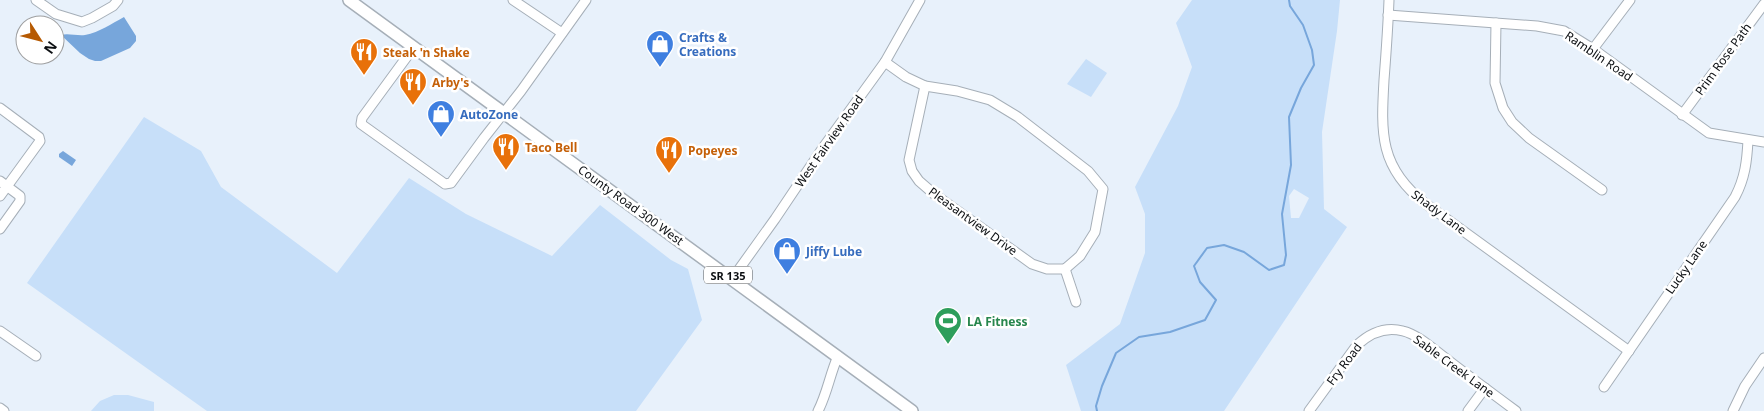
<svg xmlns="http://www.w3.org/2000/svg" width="1764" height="411" viewBox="0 0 1764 411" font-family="'Noto Sans',sans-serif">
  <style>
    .green { fill: #c7dff9; fill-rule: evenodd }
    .water { fill: #77a6db }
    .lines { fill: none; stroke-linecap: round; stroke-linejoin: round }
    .stream { stroke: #77a6db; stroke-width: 2 }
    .minor-casing { stroke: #a6afb8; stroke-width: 11 }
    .major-casing { stroke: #a6afb8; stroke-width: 14 }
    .minor { stroke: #fff; stroke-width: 9 }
    .major { stroke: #fff; stroke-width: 11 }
    .labels { text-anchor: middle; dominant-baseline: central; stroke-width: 5; stroke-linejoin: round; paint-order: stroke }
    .shield { fill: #fff; stroke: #555759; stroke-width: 1 }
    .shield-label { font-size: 11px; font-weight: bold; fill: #0c0f12 }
    .shop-label { font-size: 12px; font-weight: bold; fill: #366cbe; stroke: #fff; text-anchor: start }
    .food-label { font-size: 12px; font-weight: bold; fill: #c56008; stroke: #fff; text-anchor: start }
    .street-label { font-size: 12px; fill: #0c0f12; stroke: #fff }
    .leisure-label { font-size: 12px; font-weight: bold; fill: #27864d; stroke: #fff; text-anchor: start }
  </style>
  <rect width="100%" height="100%" fill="#e8f1fb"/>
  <g class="green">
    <path d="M1192 0H1340L1337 31 1322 132 1324 209 1347 227 1224 411H1081L1066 365 1120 324 1145 253V214L1135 187 1178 106 1192 67 1176 23ZM1294 189 1309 198 1299 218H1291L1289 196Z"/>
    <polygon points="1086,59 1107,73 1091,97 1067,84"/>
    <polygon points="144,117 201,151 221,187 337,273 409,178 466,214 552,256 600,205 671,260 688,269 702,320 636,411 207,411 27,283"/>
    <polygon points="114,395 128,395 154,402 154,411 91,411 100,401"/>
  </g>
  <g class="water">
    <path d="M124 17 136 36V41L130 48 101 61H95L89 59 80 53 61 35C68 33 77 36 85 35 100 32 111 24 124 17Z"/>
    <polygon points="63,151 76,160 72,166 59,157 59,154"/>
  </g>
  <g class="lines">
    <polyline class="stream" points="1097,411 1096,406 1102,386 1116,353 1139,337 1170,332 1205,320 1216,300 1200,282 1194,266 1207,248 1224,245 1244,252 1269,270 1284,265 1286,255 1282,214 1291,165 1289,117 1301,88 1314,65 1312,50 1303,25 1290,6 1289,0"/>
    <defs>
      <g id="minor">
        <polyline points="36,0 56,14 82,22 92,18 113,6 118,0"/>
        <polyline points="513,0 562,33"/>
        <path d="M1389 0C1388 27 1386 54 1384 80 1381 133 1379 168 1426 204L1629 351"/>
        <polyline points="1388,15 1537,26 1564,31 1593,49 1709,133 1764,142"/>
        <polyline points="1496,23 1495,83 1503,108 1512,122 1529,138 1602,190"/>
        <polyline points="414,47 362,118 361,124 445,184 451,183 484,138 521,91 586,0"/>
        <polyline points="1593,49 1630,0"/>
        <polyline points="885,62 906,77 925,86 957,91 990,100 1018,117 1088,171 1103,189 1095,232 1080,256 1065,269"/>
        <polyline points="925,86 909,160 912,171 919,181 934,194 1032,264 1047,269 1065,269"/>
        <polyline points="0,108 39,137 40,141 0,196"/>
        <polyline points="1682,115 1764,4"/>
        <polyline points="0,181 20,196 20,201 0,229"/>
        <polyline points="1065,269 1076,302"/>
        <polyline points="732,279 775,219 822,149 885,62 920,0"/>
        <polyline points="0,331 36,356"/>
        <path d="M1604 387 1735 197C1745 178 1747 161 1748 140"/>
        <polyline points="0,408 4,411"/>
        <path d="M818 411C827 394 830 374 838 356"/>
        <path d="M1309 411 1357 345C1370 333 1385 326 1403 331 1419 335 1434 350 1448 360 1470 377 1493 394 1516 411"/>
        <polyline points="1468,411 1485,388"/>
        <polyline points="1733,411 1745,386 1764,358"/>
      </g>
      <polyline id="major" points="349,0 912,411"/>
    </defs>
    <use href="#minor" class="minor-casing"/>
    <use href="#major" class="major-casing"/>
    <use href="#minor" class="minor"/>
    <use href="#major" class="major"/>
  </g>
  <defs>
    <symbol id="shop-pin" viewBox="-11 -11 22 30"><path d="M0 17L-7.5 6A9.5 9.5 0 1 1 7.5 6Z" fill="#3f7fe0" stroke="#fff"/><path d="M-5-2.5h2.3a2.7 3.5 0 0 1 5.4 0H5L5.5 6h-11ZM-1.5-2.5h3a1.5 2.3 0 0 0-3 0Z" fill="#fff"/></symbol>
    <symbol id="restaurant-pin" viewBox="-11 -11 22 30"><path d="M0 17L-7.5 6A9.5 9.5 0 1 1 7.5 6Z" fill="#e8710a" stroke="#fff"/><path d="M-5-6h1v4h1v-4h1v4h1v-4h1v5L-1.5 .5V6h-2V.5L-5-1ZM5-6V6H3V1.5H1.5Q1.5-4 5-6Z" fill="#fff"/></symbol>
    <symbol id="stadium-pin" viewBox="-11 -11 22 30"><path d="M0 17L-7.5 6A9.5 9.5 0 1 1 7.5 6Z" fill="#2e9e5b" stroke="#fff"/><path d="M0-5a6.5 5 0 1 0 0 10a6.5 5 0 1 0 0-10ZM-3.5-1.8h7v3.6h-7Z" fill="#fff"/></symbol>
  </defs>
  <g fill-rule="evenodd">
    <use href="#shop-pin" x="644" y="28" width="32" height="43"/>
    <use href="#restaurant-pin" x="348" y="36" width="32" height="43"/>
    <use href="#restaurant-pin" x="397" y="66" width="32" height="43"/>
    <use href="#shop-pin" x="425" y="98" width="32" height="43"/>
    <use href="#restaurant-pin" x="490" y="131" width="32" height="43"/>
    <use href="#restaurant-pin" x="653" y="134" width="32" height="43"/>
    <use href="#shop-pin" x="771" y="235" width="32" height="43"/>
    <use href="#stadium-pin" x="932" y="305" width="32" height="43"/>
  </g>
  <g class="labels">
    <rect class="shield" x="704" y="266.5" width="48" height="17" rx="4"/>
    <g class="shield-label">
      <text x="728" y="275">SR 135</text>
    </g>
    <g class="shop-label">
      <text x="679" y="37">Crafts &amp;<tspan x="679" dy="14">Creations</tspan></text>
      <text x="460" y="114">AutoZone</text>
      <text x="806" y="251">Jiffy Lube</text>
    </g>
    <g class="food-label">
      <text x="383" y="52">Steak 'n Shake</text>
      <text x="432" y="82">Arby's</text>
      <text x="525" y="147">Taco Bell</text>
      <text x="688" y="150">Popeyes</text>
    </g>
    <g class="street-label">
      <text transform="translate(1599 56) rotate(34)">Ramblin Road</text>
      <text transform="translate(1723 59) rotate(-54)">Prim Rose Path</text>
      <text transform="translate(829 141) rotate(-55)">West Fairview Road</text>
      <text transform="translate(631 205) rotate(36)">County Road 300 West</text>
      <text transform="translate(1439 212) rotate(37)">Shady Lane</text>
      <text transform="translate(973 221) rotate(36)">Pleasantview Drive</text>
      <text transform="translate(1686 267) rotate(-55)">Lucky Lane</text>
      <text transform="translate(1344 364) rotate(-53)">Fry Road</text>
      <text transform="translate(1454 366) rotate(36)">Sable Creek Lane</text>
    </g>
    <g class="leisure-label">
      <text x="967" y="321">LA Fitness</text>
    </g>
  </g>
  <g transform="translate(40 40) rotate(126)"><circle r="24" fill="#ffffff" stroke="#9e9fa0"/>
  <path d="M0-4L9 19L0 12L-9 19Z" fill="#b65a02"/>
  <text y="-8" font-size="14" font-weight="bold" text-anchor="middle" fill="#0c0f12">N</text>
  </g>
</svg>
